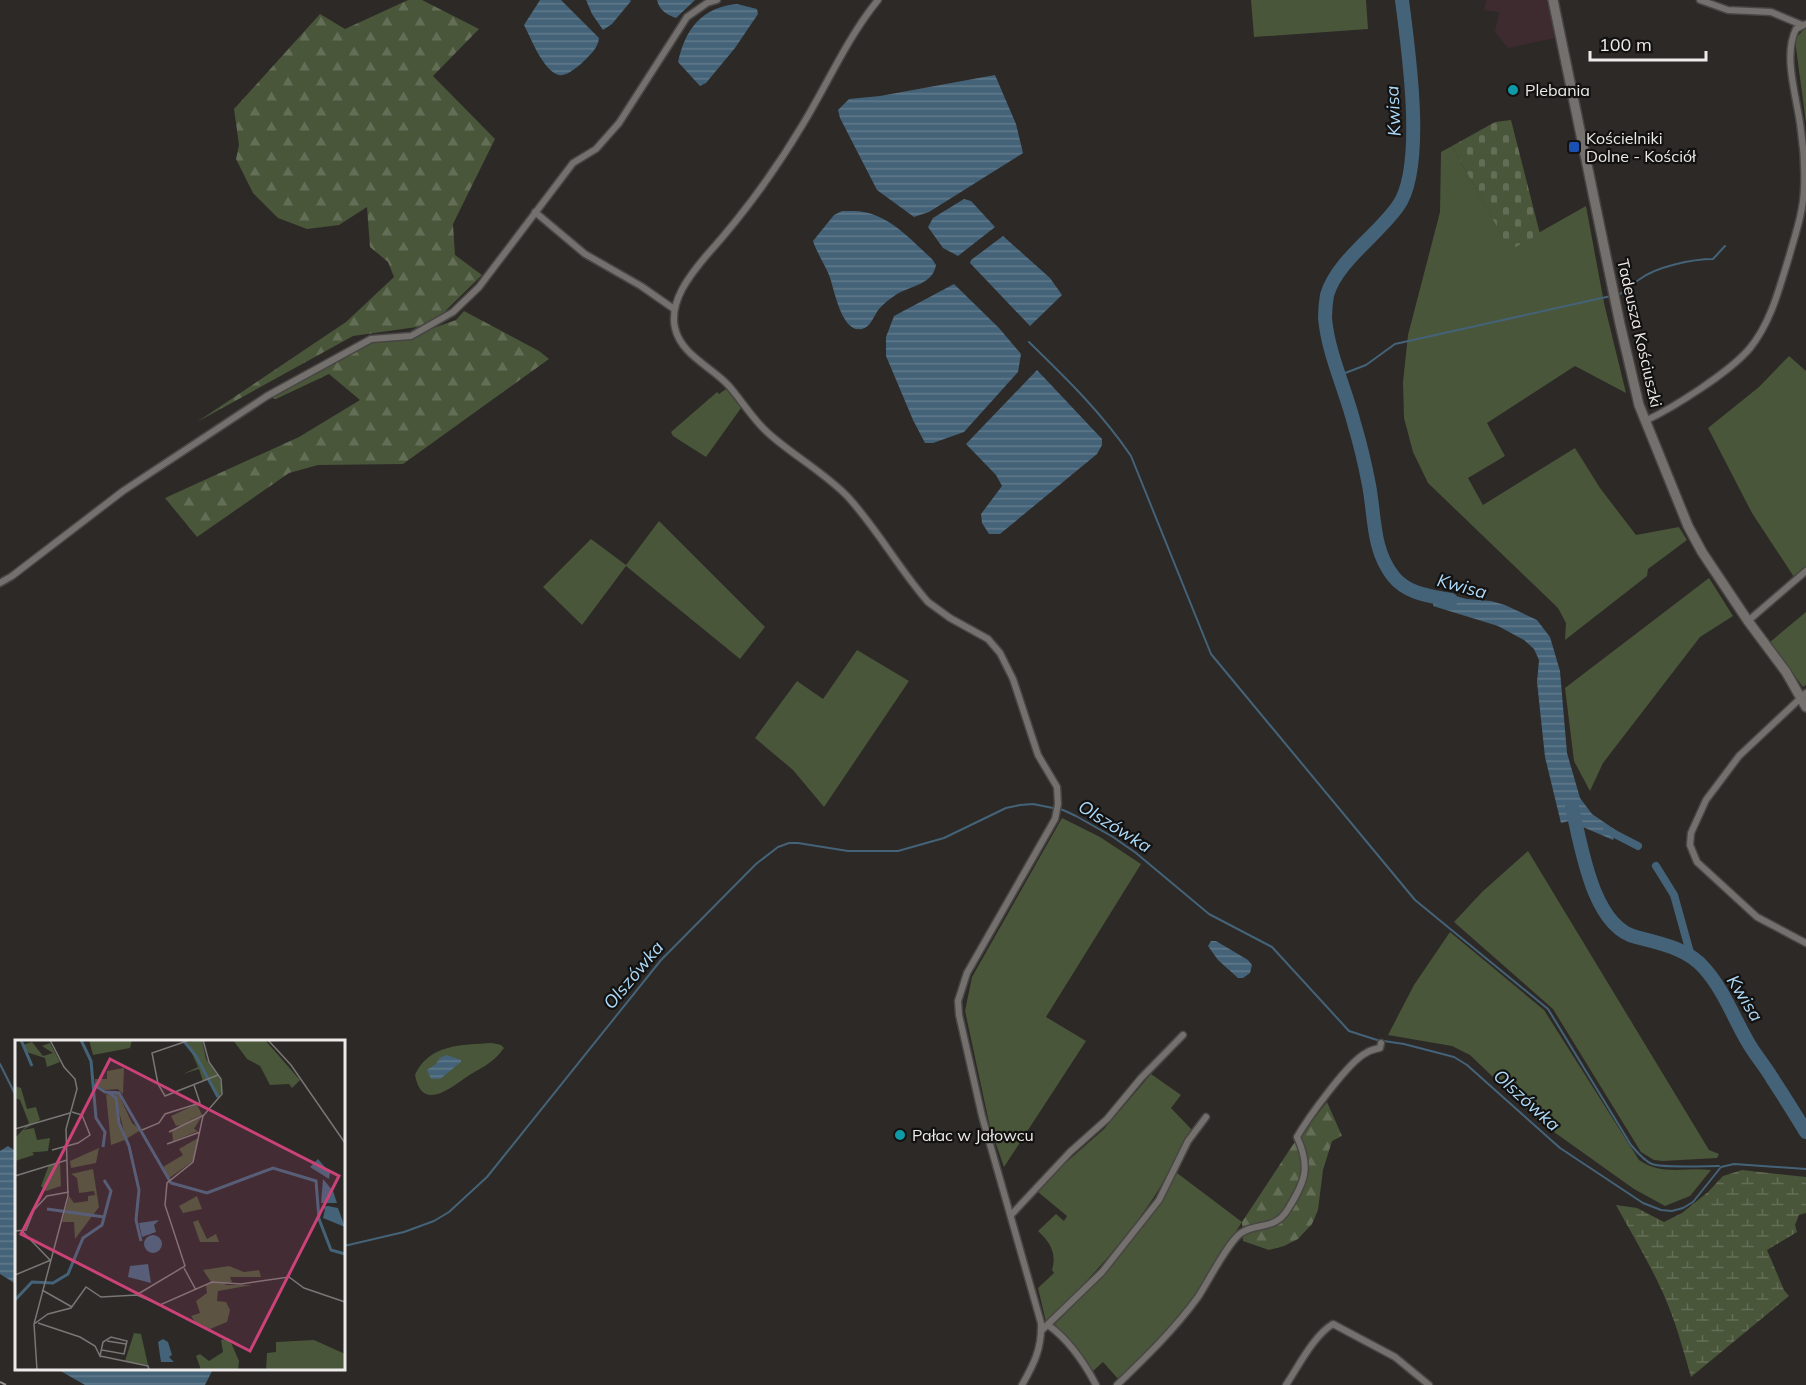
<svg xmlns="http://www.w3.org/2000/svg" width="1806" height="1385" viewBox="0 0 1806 1385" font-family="Mulish,sans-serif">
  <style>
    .education { fill: #3e2b30 }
    .green { fill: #495639 }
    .forest { fill: url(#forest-firs) }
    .wetland { fill: url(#wetland-marsh) }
    .cemetery { fill: url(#cemetery-stones) }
    .water { fill: url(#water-rules) }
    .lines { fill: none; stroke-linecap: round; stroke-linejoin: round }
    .stream { stroke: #456378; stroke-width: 2 }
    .canal { stroke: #456378; stroke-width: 8 }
    .river { stroke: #456378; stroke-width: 14 }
    .street-casing { stroke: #484644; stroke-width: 9 }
    .secondary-casing { stroke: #484644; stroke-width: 12 }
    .street { stroke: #73706e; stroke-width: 6 }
    .secondary { stroke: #73706e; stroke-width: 9 }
    .rail { stroke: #92908e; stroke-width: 2; stroke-dasharray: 12 6; stroke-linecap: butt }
    .culture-dot { fill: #0f9aa8; stroke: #131211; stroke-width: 2 }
    .transit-dot { fill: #1a4fb4; stroke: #131211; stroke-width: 2 }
    .labels { text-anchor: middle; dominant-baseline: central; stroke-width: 4.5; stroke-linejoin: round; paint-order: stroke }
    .poi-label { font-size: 16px; fill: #edebea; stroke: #131211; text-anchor: start }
    .street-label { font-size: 16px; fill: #edebea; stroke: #131211 }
    .water-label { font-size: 18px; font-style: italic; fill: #addaf9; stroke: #131211 }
    .inset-river { fill: none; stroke: #456378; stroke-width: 3 }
    .inset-road { fill: none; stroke: #797775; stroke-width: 1.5 }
    .view { fill: #cb4278; fill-opacity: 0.15; stroke: #cb4278; stroke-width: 3 }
    .inset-edge { fill: none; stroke: #edebea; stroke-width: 3 }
  </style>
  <defs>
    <pattern id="forest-firs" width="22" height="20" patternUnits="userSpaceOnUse" patternTransform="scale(1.5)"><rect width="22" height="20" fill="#495639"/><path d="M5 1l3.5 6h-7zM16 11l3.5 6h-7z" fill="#646e56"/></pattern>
    <pattern id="wetland-marsh" width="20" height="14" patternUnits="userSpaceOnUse" patternTransform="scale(1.5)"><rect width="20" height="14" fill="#495639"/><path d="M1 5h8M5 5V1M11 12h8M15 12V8" fill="none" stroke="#646e56"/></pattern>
    <pattern id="cemetery-stones" width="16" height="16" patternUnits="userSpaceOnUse" patternTransform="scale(1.5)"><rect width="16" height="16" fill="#495639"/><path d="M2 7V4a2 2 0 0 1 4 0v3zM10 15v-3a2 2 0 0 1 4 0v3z" fill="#646e56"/></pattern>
    <pattern id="water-rules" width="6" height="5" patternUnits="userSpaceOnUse" patternTransform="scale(1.5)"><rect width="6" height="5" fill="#456378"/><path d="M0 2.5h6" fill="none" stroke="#607a8b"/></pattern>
  </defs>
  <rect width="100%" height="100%" fill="#2c2927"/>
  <polygon class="education" points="1486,0 1547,0 1555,38 1508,48 1495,32 1499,12 1484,10"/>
  <g class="green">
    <polygon points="1251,0 1366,0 1368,29 1254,37"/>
    <polygon points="1806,27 1806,123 1796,48 1796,38"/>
    <polygon points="1452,146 1510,249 1586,206 1604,303 1626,393 1575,366 1487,423 1505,456 1468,478 1483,505 1575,448 1600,488 1636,535 1679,527 1687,540 1648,569 1647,576 1565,640 1566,623 1558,608 1428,483 1413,452 1404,418 1403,382 1408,335 1440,212 1441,152"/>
    <polygon points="1789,356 1806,371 1806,567 1794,577 1752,513 1708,428 1759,387"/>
    <polygon points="726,389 741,408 706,457 673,436 671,432 717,392 719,394"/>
    <polygon points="659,521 765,627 740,659 626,566 582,625 543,587 591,539 626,565"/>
    <polygon points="1709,578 1733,616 1700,637 1603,763 1590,791 1574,761 1565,688"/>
    <polygon points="1806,612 1806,685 1803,687 1770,642"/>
    <polygon points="857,650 909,681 824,807 793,770 755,738 797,681 823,699"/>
    <polygon points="1062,818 1100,837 1141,864 1046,1017 1086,1041 1004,1167 990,1127 965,1011 972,977"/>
    <polygon points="1528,851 1709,1150 1719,1154 1717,1158 1663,1161 1654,1160 1641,1152 1553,1009 1454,922 1482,892"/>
    <path d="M1450 932 1544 1010 1639 1160C1661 1176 1686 1167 1711 1170L1690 1196 1665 1206 1634 1189 1540 1122 1470 1055 1452 1046 1388 1035 1414 985Z"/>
    <path d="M492 1043 501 1045 504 1048C492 1064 484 1066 468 1076 449 1089 422 1112 415 1075 429 1044 461 1045 492 1043Z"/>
    <path d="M1151 1074 1181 1095 1171 1108 1192 1130C1177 1153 1166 1180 1150 1203 1120 1247 1084 1285 1046 1322L1038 1288 1054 1273 1052 1270C1057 1253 1050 1242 1038 1231L1056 1214 1064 1221 1067 1216 1038 1192 1063 1165 1104 1129Z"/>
    <polygon points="1177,1173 1242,1222 1199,1290 1156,1345 1119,1380 1103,1362 1092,1372 1054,1325 1112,1266"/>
  </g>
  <g class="forest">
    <polygon points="408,0 422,0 479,29 433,76 495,139 453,224 455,255 482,275 431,325 353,336 197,422 346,322 394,277 388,262 370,247 367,207 339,225 307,229 278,218 253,193 236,159 239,145 234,109 320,14 345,29"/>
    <polygon points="464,311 539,351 549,359 403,464 318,465 289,473 197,537 165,498 299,437 360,400 329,374 276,399 267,396 371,339 411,336 456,320"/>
    <polygon points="1327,1102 1342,1136 1332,1141 1323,1170 1318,1210 1312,1224 1298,1239 1284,1246 1269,1250 1243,1241 1242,1222 1292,1146"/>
  </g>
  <path class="wetland" d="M1742 1170 1806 1177V1213L1799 1215 1795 1225 1797 1232 1767 1250 1784 1290 1789 1296 1691 1377C1685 1357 1680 1337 1673 1318 1659 1278 1636 1242 1616 1205L1637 1208 1664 1222 1682 1213 1708 1192 1723 1176Z"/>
  <polygon class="cemetery" points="1511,120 1540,234 1510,250 1452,146 1495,122"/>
  <g class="water">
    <path d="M540 0H561L599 38C598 48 591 54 584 61 579 66 566 77 559 75 543 71 531 38 524 25Z"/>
    <polygon points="586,0 630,0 631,1 612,24 603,30 592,14"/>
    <path d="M657 0H695L676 18C667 15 659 10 657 0Z"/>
    <path d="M737 4 757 9 758 14 735 48 706 83 700 86 678 62C685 29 702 7 737 4Z"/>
    <polygon points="995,75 1016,124 1023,153 929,212 914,217 877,190 840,118 838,110 849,99 880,96"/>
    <polygon points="964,199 971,201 995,227 958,256 943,248 928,227 933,218"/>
    <path d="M855 211C887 212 910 239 932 259L936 265C933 284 911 286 897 294 891 298 884 303 879 309 874 315 871 327 862 329 841 334 834 287 829 275 824 263 817 253 813 241L834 215 842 211Z"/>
    <polygon points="1003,236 1050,278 1062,295 1030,326 970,263 971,260"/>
    <polygon points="954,284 999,328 1021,354 1018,372 964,432 933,443 925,443 913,420 886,356 886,337 894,316"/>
    <polygon points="1037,370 1102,439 1102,445 1097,454 1000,534 989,534 982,523 981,514 1002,486 996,475 966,444"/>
    <polygon points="1435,591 1467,599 1491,601 1505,605 1537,620 1550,637 1560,671 1567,753 1580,798 1592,814 1617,831 1613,840 1569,821 1561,823 1545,757 1537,682 1539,660 1534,649 1524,640 1498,626 1433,606"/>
    <polygon points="1211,941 1216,941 1248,960 1252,965 1250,973 1243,978 1238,978 1218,960 1208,946"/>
    <polygon points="447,1055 461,1060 461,1062 440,1079 431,1079 427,1070 436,1064 438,1060 440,1061 439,1058"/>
    <polygon points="8,1146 16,1151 16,1284 0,1274 0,1151"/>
    <polygon points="57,1369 213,1369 205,1385 85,1385"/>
  </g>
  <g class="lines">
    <g class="stream">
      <path d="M1617 295C1627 292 1632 284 1640 279 1656 267 1692 259 1713 259L1725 246"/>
      <path d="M1029 342C1066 378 1102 413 1131 456L1211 654 1415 900 1548 1009 1631 1145C1637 1152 1643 1160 1652 1164 1661 1168 1706 1166 1719 1166"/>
      <polyline points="1340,375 1366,365 1395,344 1611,296"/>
      <polyline points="0,1064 16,1096"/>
      <polyline points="344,1246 404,1232 434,1221 449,1212 487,1177 661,960 756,864 778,847 789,843 798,843 848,851 898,851 944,838 1006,808 1020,805 1033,804 1063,810 1076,816 1113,837 1136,853 1209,914 1272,947 1349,1031 1377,1040 1404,1044 1454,1057 1467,1065 1560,1148 1643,1203 1661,1210 1672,1211 1683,1208 1693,1202 1721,1167 1734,1164 1806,1169"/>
    </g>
    <g class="canal">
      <polyline points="1607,830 1638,846"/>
      <polyline points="1656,866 1674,895 1691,956"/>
    </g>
    <g class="river">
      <path d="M1402 0C1408 48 1426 167 1398 206 1378 235 1337 261 1327 295 1326 301 1325 311 1325 318 1328 353 1345 388 1354 423 1360 443 1365 464 1369 485 1375 516 1372 549 1393 576 1407 594 1430 596 1451 600"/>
      <path d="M1572 807C1581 844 1592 926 1636 937 1660 943 1689 949 1705 969 1725 992 1734 1019 1749 1044 1756 1056 1765 1066 1772 1078 1784 1096 1795 1114 1806 1132"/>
    </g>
    <defs>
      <g id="street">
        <path d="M878 0C847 38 828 83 803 124 775 171 743 215 706 256 690 275 669 301 675 328 681 355 712 367 729 386 742 401 752 418 767 432 792 455 824 472 848 497 878 530 899 569 928 602L950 618 988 639 1000 653 1013 679 1038 755 1057 787 1058 804 1055 819 967 973 958 1001 959 1015 982 1116 1041 1323C1042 1348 1034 1364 1022 1385"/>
        <polyline points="1700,0 1728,10 1771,12 1802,25"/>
        <polyline points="535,212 585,254 641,286 674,309"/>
        <path d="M1645 421C1673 408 1730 372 1750 348 1771 322 1779 289 1789 257 1795 235 1803 213 1804 190 1805 171 1804 151 1801 131 1798 100 1782 57 1796 29L1806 24"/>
        <polyline points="0,583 12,576 123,491 267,396 371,339 411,336 453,312 479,287 573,163 596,149 619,123 687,17 707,3 717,0"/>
        <polyline points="1748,621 1806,571"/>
        <polyline points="1806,693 1739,756 1706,800 1691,833 1690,845 1697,862 1757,917 1806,943"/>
        <polyline points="1011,1215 1070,1152 1107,1119 1141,1078 1183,1035"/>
        <path d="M1048 1325C1069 1340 1084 1362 1096 1385"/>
        <polyline points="1041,1331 1102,1272 1159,1200 1188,1141 1206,1117"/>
        <path d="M1117 1385C1146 1357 1174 1330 1198 1297 1208 1282 1228 1242 1241 1233 1257 1222 1275 1231 1288 1209 1305 1182 1311 1167 1297 1137 1308 1118 1348 1062 1366 1053 1370 1050 1376 1049 1380 1048L1381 1043"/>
        <path d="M1286 1385C1298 1367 1314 1335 1333 1324L1395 1357 1429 1385"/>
      </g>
      <polyline id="secondary" points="1553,0 1620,324 1639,405 1688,526 1702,552 1748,621 1786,672 1806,707"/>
    </defs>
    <use href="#street" class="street-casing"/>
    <use href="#secondary" class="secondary-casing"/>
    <use href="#street" class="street"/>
    <use href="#secondary" class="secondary"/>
    <polyline class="rail" points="0,1382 6,1385"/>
  </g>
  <g class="culture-dot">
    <circle cx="1513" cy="90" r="6"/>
    <circle cx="900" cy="1135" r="6"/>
  </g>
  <rect class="transit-dot" x="1568" y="141" width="12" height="12" rx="3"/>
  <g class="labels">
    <g class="poi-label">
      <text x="1525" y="90">Plebania</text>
      <text x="1586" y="138">Kościelniki<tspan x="1586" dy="18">Dolne - Kościół</tspan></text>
      <text x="912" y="1135">Pałac w Jałowcu</text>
    </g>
    <g class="street-label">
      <text transform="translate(1640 333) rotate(77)">Tadeusza Kościuszki</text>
    </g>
    <g class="water-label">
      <text transform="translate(1393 111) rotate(-93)">Kwisa</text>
      <text transform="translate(1462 586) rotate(15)">Kwisa</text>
      <text transform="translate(1115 826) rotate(32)">Olszówka</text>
      <text transform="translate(633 975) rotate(-50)">Olszówka</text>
      <text transform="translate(1745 998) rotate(58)">Kwisa</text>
      <text transform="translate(1527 1100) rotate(42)">Olszówka</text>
    </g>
  </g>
  <g transform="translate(15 1040)">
    <rect width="330" height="330" fill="#2c2927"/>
    <path d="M74 0H117L115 8 78 15ZM187 0 191 19 205 39 207 51 203 58 195 39 188 41 184 29 168 34 183 27 172 2ZM218 0H250L285 40 277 48 274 44 255 45 245 26 232 19ZM17 2 28 16 38 13 27 6 35 3 45 22 32 27 30 18 11 12 8 5ZM0 46 6 48 12 69 21 67 25 80 8 90 9 100 19 115 0 121V98L14 83 5 60 0 58ZM102 51 117 83 126 90 111 99 101 60 103 83 110 100 96 105 91 54 102 59 93 52ZM182 64 187 75 173 81 187 76 179 89 183 91 158 101 157 91 165 85 161 86 156 76ZM183 98 178 121 153 139 146 128 168 115 164 109ZM84 108 81 123 56 128 55 121ZM45 122 46 146 31 151 26 146 34 125ZM78 129 84 167 60 199 59 182H47L54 156 59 163 73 161V156L80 155 79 151 64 153 62 138 56 134ZM182 156 187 169 168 173 164 166ZM183 180 192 199 201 194 204 202H185L178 182ZM119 293 126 294 133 325 110 321Z" fill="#495639"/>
    <path d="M19 88 22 100 35 98 33 111 11 113 6 97 8 90ZM214 226 229 232 244 230 246 237H215L217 242 209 245H237L203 251 202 261 211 262 215 270 212 282 195 289 182 285 176 276 185 273 181 261 192 253 191 245 196 242 188 230ZM214 298 224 321 223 330H186L181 316 185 314 194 321 208 312 206 300ZM299 300 330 314V330H251L252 313 261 312V302Z" fill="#495639"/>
    <path d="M109 28 108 54 103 49 90 50 80 44V39H92V31Z" fill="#495639"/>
    <path d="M303 119 315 133 314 139 295 127ZM308 139 318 151 322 163H306ZM313 166 323 168 330 187 308 178 310 169 306 167ZM144 180 139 185 141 192 127 197 124 183ZM129 204a9 9 0 1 1 18 0a9 9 0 1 1-18 0ZM133 224 136 243 113 237 115 226ZM148 299 153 302 157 315 154 317 159 322H146L143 302Z" fill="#456378"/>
    <path class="inset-river" d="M6 0 17 26M66 0 76 21 81 78 90 92 88 107M168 0 181 16 203 57M78 44 90 52 104 53 156 143 192 153 258 128 301 141 304 179 316 210 330 214M92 52 101 58 104 83 114 106 124 150 121 180 126 201M32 169 89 177M0 260 17 242 38 243 53 234 68 198 87 185 96 151 89 140"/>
    <path class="inset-road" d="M175 0 137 13 143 44 150 56 203 35M253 0 276 25 330 103M0 89 55 73M127 90 144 83 150 74 185 63 179 45M154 92 189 75M152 104 185 92M37 110 63 103 75 95 67 75 57 72M0 136 52 120M0 191 11 190 19 170 32 156 54 152M8 192 35 220M169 228 181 250M0 235 36 220M27 250 57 267M123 254 170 226 150 165 152 143 178 122 188 76 207 54 206 39 194 22 188 0M23 283 65 297 80 306 85 316 88 302 96 297 112 301 109 314 87 310M19 284 33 274 56 268 71 247 86 257 122 255 145 265 197 242 226 244 274 237 289 248 330 262M92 301 111 304M85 316 133 326 134 330M22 330 19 284 53 156 51 89 62 49 60 39 49 27 35 0"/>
    <path class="view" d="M95 19 324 136 235 311 6 194Z"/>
    <rect width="330" height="330" class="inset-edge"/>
  </g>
  <path d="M1590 51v9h116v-9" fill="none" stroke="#edebea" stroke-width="3"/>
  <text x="1599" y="51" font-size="18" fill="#edebea" stroke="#131211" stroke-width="4.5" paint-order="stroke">100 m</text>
</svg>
